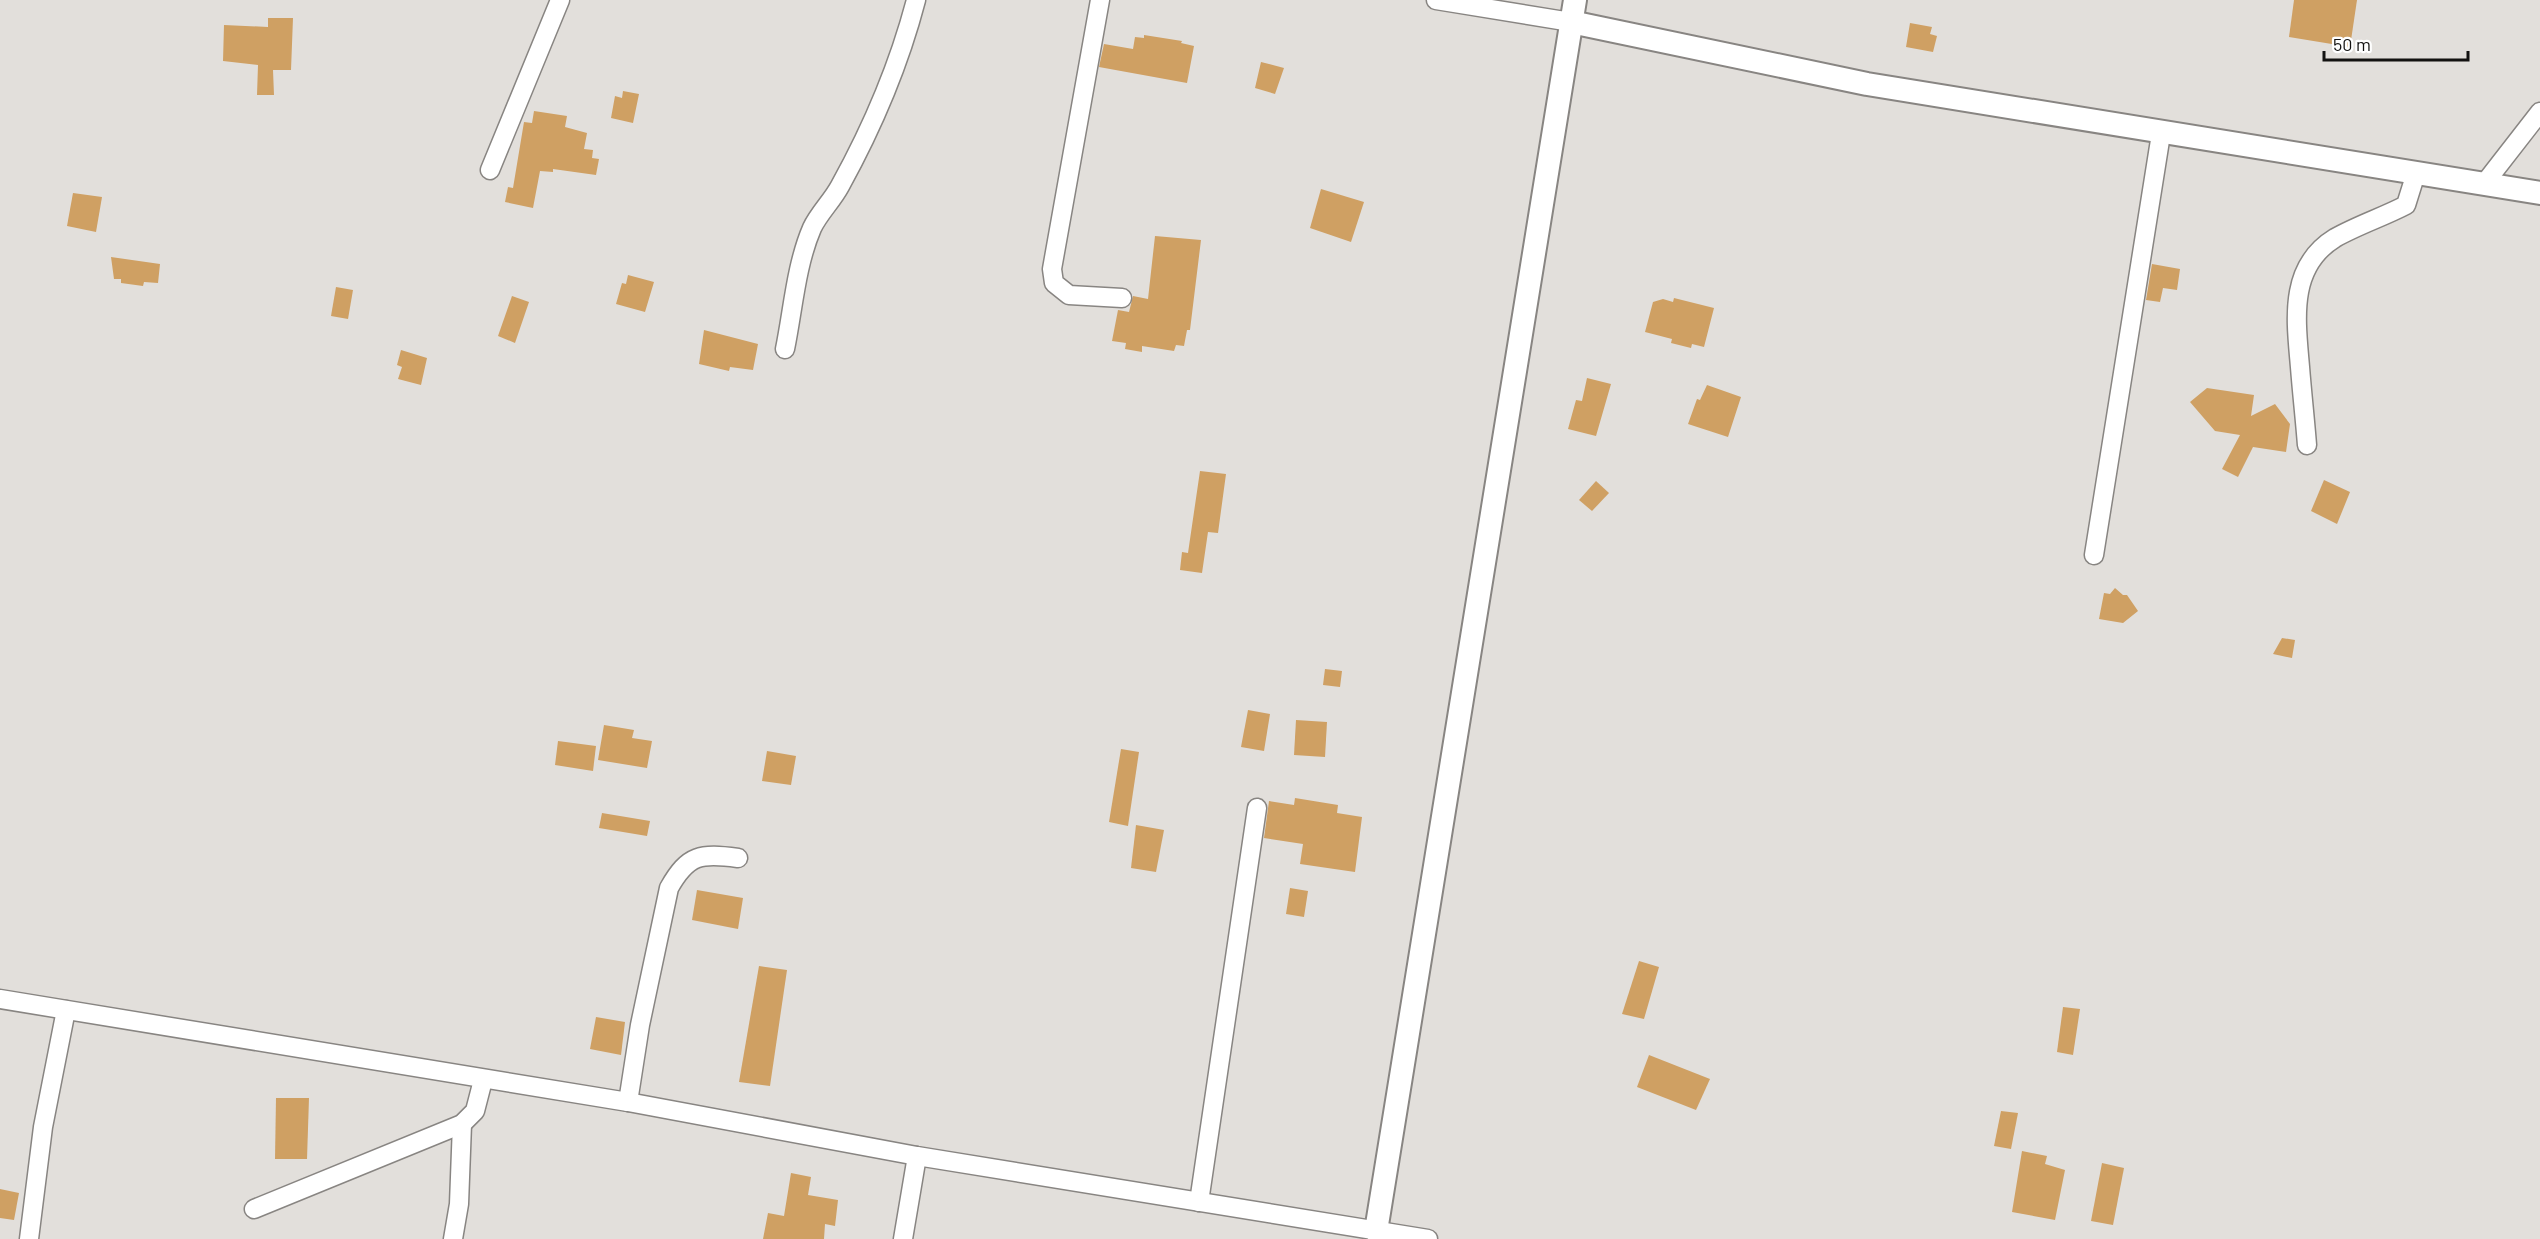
<svg xmlns="http://www.w3.org/2000/svg" width="2540" height="1239" viewBox="0 0 2540 1239" font-family="Barlow,sans-serif">
  <style>
    .building { fill: #cfa063 }
    .lines { fill: none; stroke-linecap: round; stroke-linejoin: round }
    .minor-casing { stroke: #888582; stroke-width: 21 }
    .tertiary-casing { stroke: #888582; stroke-width: 26 }
    .minor { stroke: #fff; stroke-width: 18 }
    .tertiary { stroke: #fff; stroke-width: 22 }
  </style>
  <rect width="100%" height="100%" fill="#e2dfdb"/>
  <g class="building">
    <polygon points="2294,0 2357,0 2350,47 2289,37"/>
    <polygon points="268,18 293,18 291,70 273,70 274,95 257,95 258,65 223,61 224,25 268,27"/>
    <polygon points="1910,23 1932,27 1930,34 1937,36 1933,52 1906,47"/>
    <polygon points="1144,35 1182,41 1181,43 1194,46 1187,83 1099,67 1104,44 1133,49 1135,37 1144,38"/>
    <polygon points="1261,62 1284,68 1275,94 1255,88"/>
    <polygon points="623,91 639,94 633,123 611,118 615,96 622,98"/>
    <polygon points="534,111 567,116 565,127 587,133 584,149 593,150 592,158 599,159 596,175 553,169 553,172 540,171 533,208 505,202 508,187 513,188 524,122 532,123"/>
    <polygon points="1321,189 1364,202 1351,242 1310,228"/>
    <polygon points="73,193 102,197 96,232 67,226"/>
    <polygon points="1155,236 1201,240 1190,330 1187,330 1184,346 1176,345 1174,351 1142,346 1142,352 1125,349 1126,343 1112,341 1118,310 1129,312 1133,296 1148,299"/>
    <polygon points="111,257 160,264 158,283 144,282 143,286 121,283 121,279 114,279"/>
    <polygon points="2152,264 2180,269 2177,290 2163,288 2160,302 2146,300"/>
    <polygon points="628,275 654,282 645,312 616,304 622,283 626,284"/>
    <polygon points="336,287 353,290 348,319 331,316"/>
    <polygon points="512,296 529,302 515,343 498,336"/>
    <polygon points="1674,298 1714,308 1704,347 1692,344 1691,348 1671,343 1672,339 1645,332 1653,302 1663,299 1673,302"/>
    <polygon points="704,330 758,344 753,370 730,367 729,371 699,364"/>
    <polygon points="401,350 427,358 421,385 398,379 402,367 397,365"/>
    <polygon points="1587,378 1611,384 1596,436 1568,429 1576,400 1582,401"/>
    <polygon points="1707,385 1741,397 1728,437 1688,424 1697,399 1700,400"/>
    <polygon points="2207,388 2254,395 2251,416 2275,404 2290,424 2286,452 2253,447 2238,477 2222,469 2240,435 2215,431 2190,402"/>
    <polygon points="1200,471 1226,474 1218,533 1208,532 1202,573 1180,570 1182,552 1188,553"/>
    <polygon points="2324,480 2350,492 2337,524 2311,511"/>
    <polygon points="1596,481 1609,493 1592,511 1579,500"/>
    <polygon points="2115,588 2123,595 2127,595 2138,611 2123,623 2099,619 2104,593 2110,594"/>
    <polygon points="2282,638 2295,640 2292,658 2273,654"/>
    <polygon points="1325,669 1342,671 1340,687 1323,685"/>
    <polygon points="1248,710 1270,714 1264,751 1241,747"/>
    <polygon points="1296,720 1327,722 1325,757 1294,755"/>
    <polygon points="604,725 634,730 632,738 652,741 647,768 598,760"/>
    <polygon points="558,741 596,746 593,771 555,765"/>
    <polygon points="1121,749 1139,752 1128,826 1109,822"/>
    <polygon points="767,751 796,756 791,785 762,781"/>
    <polygon points="1295,798 1338,805 1337,813 1362,817 1355,872 1300,864 1303,844 1264,838 1269,801 1294,805"/>
    <polygon points="602,813 650,821 647,836 599,828"/>
    <polygon points="1136,825 1164,830 1156,872 1131,868"/>
    <polygon points="1290,888 1308,891 1304,917 1286,914"/>
    <polygon points="697,890 743,898 738,929 692,920"/>
    <polygon points="1639,961 1659,967 1644,1019 1622,1014"/>
    <polygon points="759,966 787,970 770,1086 739,1082"/>
    <polygon points="2063,1007 2080,1009 2073,1055 2057,1052"/>
    <polygon points="596,1017 625,1022 621,1055 590,1049"/>
    <polygon points="1649,1055 1710,1079 1696,1110 1637,1087"/>
    <polygon points="276,1098 309,1098 307,1159 275,1159"/>
    <polygon points="2001,1111 2018,1113 2011,1149 1994,1146"/>
    <polygon points="2022,1151 2047,1156 2045,1164 2065,1170 2055,1220 2012,1212"/>
    <polygon points="2102,1163 2124,1168 2113,1225 2091,1221"/>
    <polygon points="791,1173 811,1177 808,1195 838,1200 835,1226 825,1224 824,1239 763,1239 768,1213 784,1216"/>
    <polygon points="0,1189 19,1193 14,1220 0,1218"/>
  </g>
  <g class="lines">
    <defs>
      <g id="minor">
        <polyline points="1100,0 1052,269 1054,283 1069,295 1122,298"/>
        <polyline points="1436,0 1571,22"/>
        <polyline points="490,170 560,0"/>
        <polyline points="2484,184 2540,112"/>
        <path d="M785 349C793 310 796 265 812 228 819 213 832 201 840 186 872 128 899 65 916 0"/>
        <path d="M2307 445C2305 419 2302 393 2300 367 2296 320 2288 267 2335 238 2358 225 2383 217 2406 205L2416 173"/>
        <polyline points="2094,555 2161,134"/>
        <polyline points="0,999 628,1102 917,1156 1428,1239"/>
        <path d="M628 1102 640 1025 669 888C688 854 701 853 738 858"/>
        <polyline points="1199,1202 1257,808"/>
        <polyline points="254,1209 462,1124 475,1111 483,1080"/>
        <polyline points="29,1239 43,1127 66,1010"/>
        <polyline points="453,1239 459,1204 462,1124"/>
        <polyline points="903,1239 917,1156"/>
      </g>
      <g id="tertiary">
        <polyline points="1571,22 1867,84 2540,193"/>
        <polyline points="1376,1231 1575,0"/>
      </g>
    </defs>
    <use href="#minor" class="minor-casing"/>
    <use href="#tertiary" class="tertiary-casing"/>
    <use href="#minor" class="minor"/>
    <use href="#tertiary" class="tertiary"/>
  </g>
  <path d="M2324 51v9h144v-9" fill="none" stroke="#131211" stroke-width="3"/>
  <text x="2333" y="51" font-size="18" fill="#131211" stroke="#ffffff" stroke-width="4.5" paint-order="stroke">50 m</text>
</svg>
